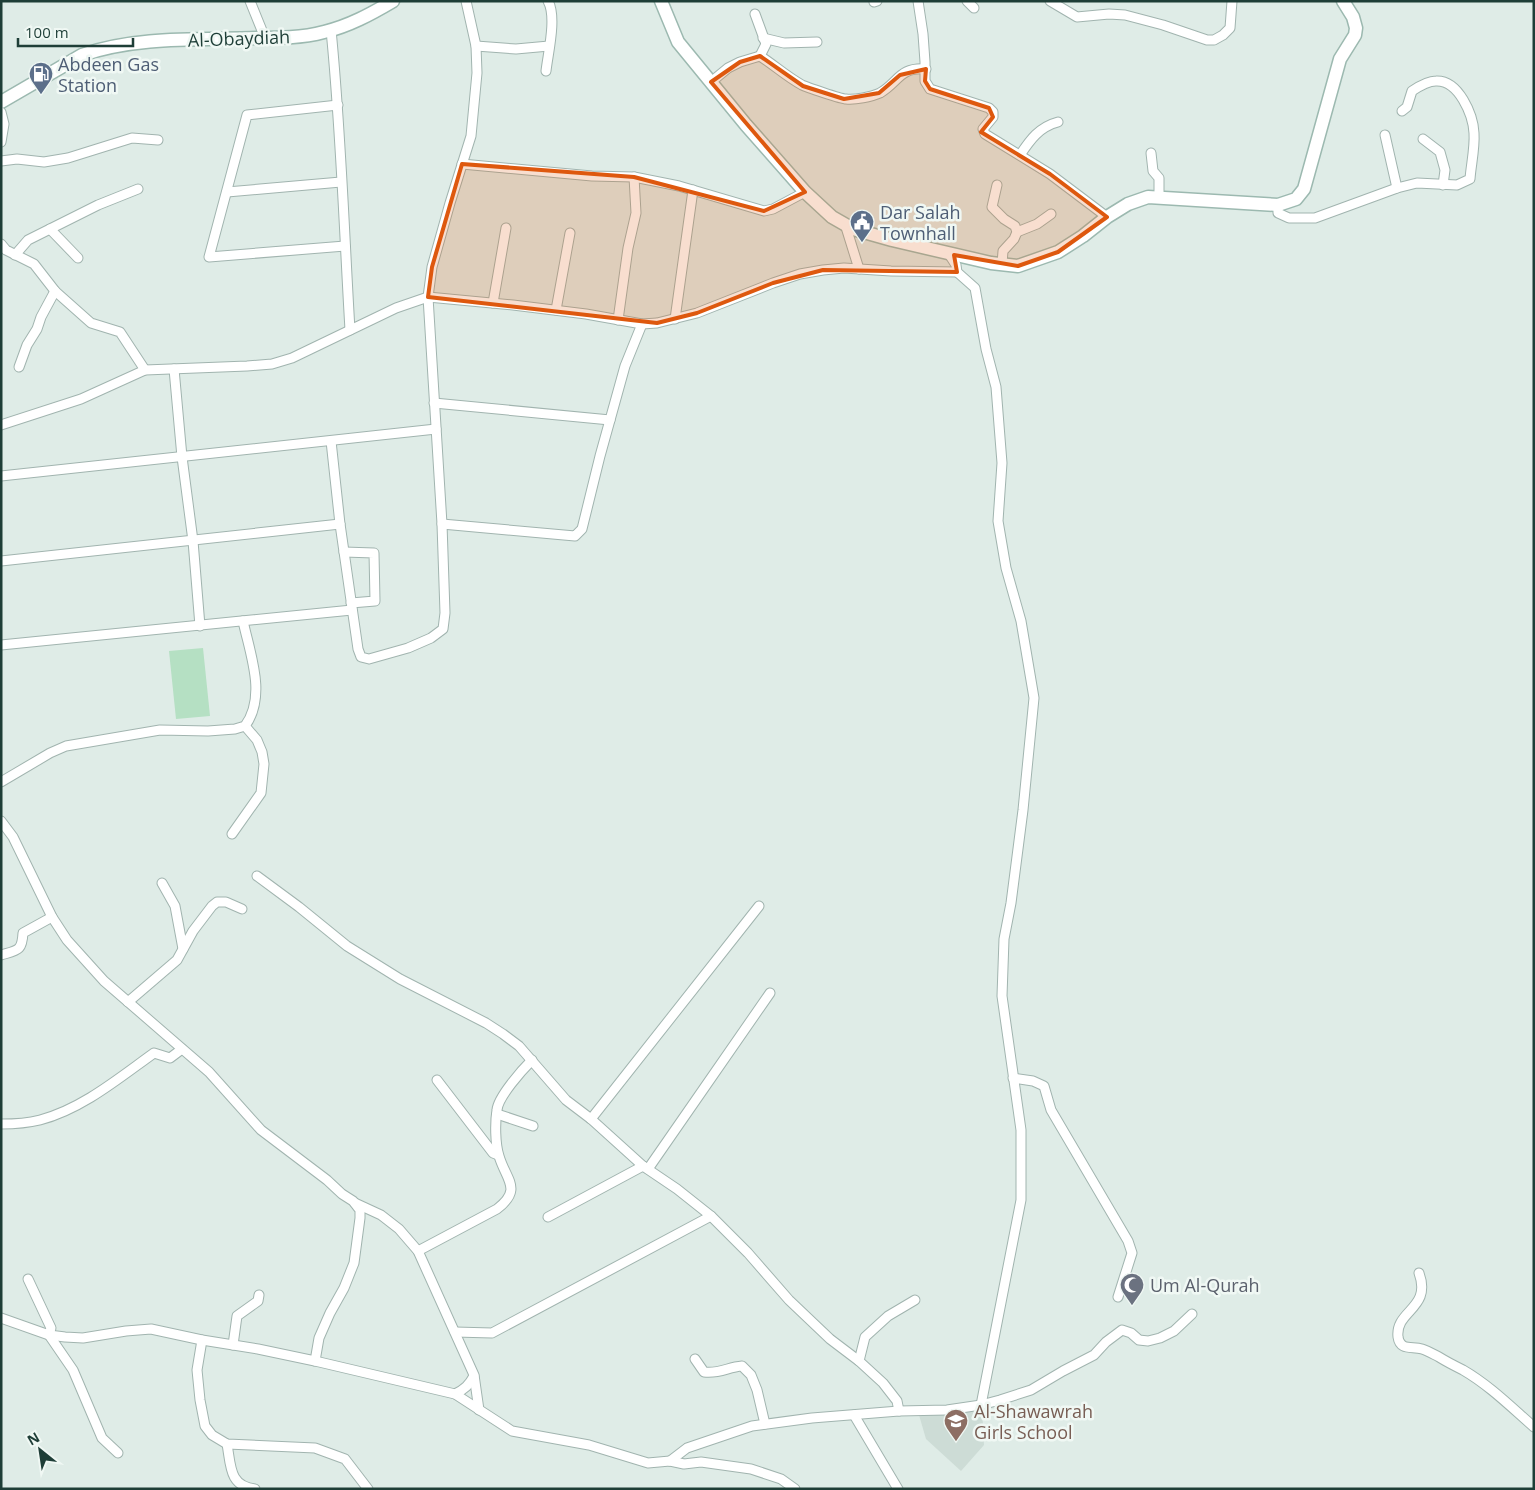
<svg xmlns="http://www.w3.org/2000/svg" width="1535" height="1490" viewBox="0 0 1535 1490" font-family="'Open Sans',sans-serif">
  <style>
    .built { fill: #cddcd6 }
    .green { fill: #b5e0c3 }
    .lines { fill: none; stroke-linecap: round; stroke-linejoin: round }
    .street-casing { stroke: #a1b4af; stroke-width: 11 }
    .secondary-casing { stroke: #9cb9b0; stroke-width: 15 }
    .street { stroke: #fff; stroke-width: 9 }
    .secondary { stroke: #fff; stroke-width: 12 }
    .marked { fill: #de580e; fill-opacity: 0.2; stroke: #de580e; stroke-width: 4; stroke-linejoin: round }
    .labels { text-anchor: middle; dominant-baseline: central; stroke-width: 5; stroke-linejoin: round; paint-order: stroke }
    .street-label { font-size: 18px; fill: #1e3e37; stroke: #f0f8f4 }
    .service-label { font-size: 18px; fill: #4e5e75; stroke: #f0f8f4; text-anchor: start }
    .worship-label { font-size: 18px; fill: #5b616d; stroke: #f0f8f4; text-anchor: start }
    .education-label { font-size: 18px; fill: #785e54; stroke: #f0f8f4; text-anchor: start }
  </style>
  <rect width="100%" height="100%" fill="#dfece7"/>
  <polygon class="built" points="982,1408 984,1445 961,1471 926,1439 919,1415"/>
  <polygon class="green" points="203,648 210,716 176,719 169,651"/>
  <g class="lines">
    <defs>
      <g id="street">
        <polyline points="250,1 265,38"/>
        <polyline points="918,1 923,34 925,62 925,81 930,89 989,108 993,112 993,117 983,129 985,134 1050,174 1107,217"/>
        <polyline points="967,1 974,8"/>
        <polyline points="1050,1 1077,17 1109,14 1125,15 1163,25 1207,40 1214,40 1223,35 1230,28 1232,1"/>
        <polyline points="874,2 877,1"/>
        <polyline points="755,14 766,44 760,56"/>
        <path d="M331 30C341 130 344 230 350 330"/>
        <polyline points="763,38 784,43 817,42"/>
        <polyline points="476,46 516,49 549,46"/>
        <path d="M546 71C548 53 557 17 548 1"/>
        <path d="M711 82 728 68 740 62 760 56C774 65 787 77 802 85 806 87 841 99 846 99 855 100 871 97 880 93 899 82 899 67 926 69"/>
        <polyline points="338,105 247,115 209,257 345,246"/>
        <polyline points="1,112 4,124 1,142"/>
        <polyline points="1385,135 1397,188"/>
        <polyline points="1423,139 1440,152 1445,170 1443,185"/>
        <polyline points="1151,153 1153,171 1159,178 1159,197"/>
        <path d="M1020 155C1030 140 1039 127 1058 122"/>
        <polyline points="1,161 17,159 44,162 68,158 132,138 158,140"/>
        <polyline points="462,164 592,176 634,177 679,186 764,211 773,209 805,192"/>
        <polyline points="997,185 992,207 1004,219 1015,226 1017,232 1014,239 1003,251 1002,264"/>
        <polyline points="227,192 341,182"/>
        <path d="M1278 205V213L1289 218H1315L1397 188 1417 183 1457 185 1470 179C1471 165 1475 148 1474 133 1473 115 1459 80 1436 81 1429 81 1418 87 1412 91L1407 107 1402 111"/>
        <polyline points="845,224 859,269"/>
        <polyline points="50,229 78,258"/>
        <polyline points="1017,232 1037,224 1051,214"/>
        <polyline points="1,244 6,250 34,264 55,291 91,323 120,332 145,370"/>
        <polyline points="949,254 956,265 957,272 975,288 986,349 996,387 1002,463 998,521 1006,568 1021,621 1034,698 1023,810 1011,903 1004,939 1002,996 1021,1130 1021,1200 981,1405"/>
        <polyline points="15,255 28,240 98,205 138,189"/>
        <polyline points="493,303 506,228"/>
        <polyline points="556,310 570,233"/>
        <polyline points="675,319 693,190"/>
        <polyline points="618,320 628,248 636,213 634,177"/>
        <polyline points="19,367 27,345 37,329 41,317 55,291"/>
        <polyline points="174,369 182,457 193,541 200,626"/>
        <polyline points="434,403 610,420"/>
        <polyline points="1,425 81,399 145,370 247,366 272,364 292,358 396,308 428,297 513,305 586,314 642,324 657,323 697,313 773,283 800,274 823,270 844,268 891,271 957,272"/>
        <polyline points="331,441 340,524 358,649 361,657 369,659 408,648 431,638 443,629 445,613 442,524 428,297 432,267 450,203 471,136 477,73 476,46 466,1"/>
        <polyline points="1,476 436,429"/>
        <polyline points="442,524 575,536 582,529 600,456 625,366 642,324"/>
        <polyline points="344,552 374,553 375,601 351,603"/>
        <polyline points="1,561 340,524"/>
        <polyline points="1,645 352,610"/>
        <path d="M1 782 50 753 66 746 160 730 208 731 235 729 245 726C267 696 250 654 243 621"/>
        <polyline points="1,821 13,837 52,917 67,940 104,981 209,1072 261,1130 327,1180 342,1194 353,1201 360,1210 360,1218 354,1263 344,1288 330,1313 319,1338 315,1361"/>
        <polyline points="232,834 261,793 264,764 262,752 257,740 245,726"/>
        <polyline points="257,876 299,907 347,946 400,979 486,1023 503,1034 519,1046 566,1100 591,1119 643,1166 677,1189 711,1216 748,1253 789,1300 830,1339 859,1361 883,1383 897,1401 899,1411"/>
        <polyline points="162,883 175,906 183,949"/>
        <path d="M1 955C18 950 22 951 23 933L52 917"/>
        <polyline points="128,1002 177,960 193,931 212,906 217,902 226,902 242,909"/>
        <polyline points="1013,1078 1033,1081 1044,1086 1051,1110 1128,1241 1132,1253 1118,1297"/>
        <polyline points="437,1080 493,1153 498,1155"/>
        <polyline points="497,1114 533,1126"/>
        <polyline points="591,1119 759,906"/>
        <path d="M1 1124C14 1124 28 1123 40 1120 82 1109 119 1078 154 1053L170 1058 182 1049"/>
        <polyline points="648,1169 770,993"/>
        <polyline points="355,1203 381,1215 399,1229 418,1251 474,1375 479,1410"/>
        <polyline points="548,1217 643,1166"/>
        <path d="M418 1251 497 1209C523 1189 506 1180 499 1156 495 1144 495 1122 497 1110 498 1097 522 1070 532 1060"/>
        <path d="M1419 1273C1432 1309 1395 1310 1398 1337 1400 1351 1412 1346 1422 1349 1428 1351 1433 1354 1439 1357 1447 1362 1455 1366 1463 1370 1489 1385 1511 1407 1534 1427"/>
        <polyline points="28,1279 51,1328 49,1335 73,1370 102,1438 118,1453"/>
        <polyline points="1,1318 49,1335 65,1337 83,1338 126,1331 151,1329 202,1340 258,1349 315,1361 455,1394 512,1431 589,1445 648,1463 670,1461 684,1464 701,1462 751,1469 781,1479 795,1489"/>
        <polyline points="455,1332 492,1333 711,1216"/>
        <polyline points="202,1340 197,1370 200,1400 205,1426 212,1435 227,1444 315,1448 345,1459 368,1489"/>
        <polyline points="233,1345 237,1316 258,1301 259,1295"/>
        <path d="M695 1359 704 1372C720 1374 728 1367 742 1366L751 1375 757 1390 765 1424"/>
        <polyline points="859,1361 865,1337 888,1316 915,1300"/>
        <path d="M455 1394C465 1389 469 1385 474 1376"/>
        <polyline points="854,1415 898,1489"/>
        <path d="M227 1444C231 1466 229 1486 255 1489"/>
        <polyline points="670,1461 687,1448 752,1426 812,1418 899,1411 947,1410 981,1405 1000,1400 1031,1390 1063,1371 1094,1355 1106,1342 1122,1330 1131,1333 1139,1340 1148,1341 1160,1338 1174,1331 1192,1314"/>
      </g>
      <g id="secondary">
        <polyline points="661,1 678,42 746,125 805,192 832,217 853,229 892,240 991,263 1018,266 1058,252 1083,236 1107,217 1128,204 1148,197 1278,205 1296,199 1304,189 1340,59 1355,35 1356,28 1353,17 1343,1"/>
        <path d="M1 102 82 55C136 36 200 40 256 38 278 38 302 38 324 32 349 26 371 14 393 1"/>
      </g>
    </defs>
    <use href="#street" class="street-casing"/>
    <use href="#secondary" class="secondary-casing"/>
    <use href="#street" class="street"/>
    <use href="#secondary" class="secondary"/>
  </g>
  <path class="marked" d="M760 56 803 86 844 99 879 93 900 75 926 69 925 81 930 89 989 108 993 117 981 132 1050 174 1107 217 1058 252 1018 266 954 255 957 272 823 270 773 283 697 313 657 323 428 297 432 267 462 164 634 177 764 211 805 192 711 82 740 62Z"/>
  <defs>
    <symbol id="fuel-pin" viewBox="-11 -11 22 30"><path d="M0 17L-7.5 6A9.5 9.5 0 1 1 7.5 6Z" fill="#5c6f8a" stroke="#f0f8f4"/><path d="M-5.5-6h7V0h2V4h1.3V-2.5L3-4.5l.8-.8L6-3V5H2.5V1h-1V6h-7ZM-4.2-4.7v3.2H.2V-4.7Z" fill="#fff"/></symbol>
    <symbol id="civic-pin" viewBox="-11 -11 22 30"><path d="M0 17L-7.5 6A9.5 9.5 0 1 1 7.5 6Z" fill="#5c6f8a" stroke="#f0f8f4"/><path d="M-.6-6.5H3V-4.5H.6V-3L4-1V1h2V6H-6V1h2V-1L-.6-3ZM-1.2 2.5V6h2.4V2.5Z" fill="#fff"/></symbol>
    <symbol id="mosque-pin" viewBox="-11 -11 22 30"><path d="M0 17L-7.5 6A9.5 9.5 0 1 1 7.5 6Z" fill="#6b7280" stroke="#f0f8f4"/><path d="M3.5-4.9A6 6 0 1 0 3.5 4.9A5 5 0 1 1 3.5-4.9Z" fill="#fff"/></symbol>
    <symbol id="school-pin" viewBox="-11 -11 22 30"><path d="M0 17L-7.5 6A9.5 9.5 0 1 1 7.5 6Z" fill="#8d6e63" stroke="#f0f8f4"/><path d="M0-5L7-2L0 1L-7-2ZM-4 1L0 2.5L4 1V4Q0 6-4 4Z" fill="#fff"/></symbol>
  </defs>
  <g fill-rule="evenodd">
    <use href="#fuel-pin" x="27" y="60" width="28" height="38"/>
    <use href="#civic-pin" x="848" y="208" width="28" height="38"/>
    <use href="#mosque-pin" x="1118" y="1271" width="28" height="38"/>
    <use href="#school-pin" x="942" y="1407" width="28" height="38"/>
  </g>
  <g class="labels">
    <g class="street-label">
      <text transform="translate(239 38) rotate(-2)">Al-Obaydiah</text>
    </g>
    <g class="service-label">
      <text x="58" y="64">Abdeen Gas<tspan x="58" dy="21">Station</tspan></text>
      <text x="880" y="212">Dar Salah<tspan x="880" dy="21">Townhall</tspan></text>
    </g>
    <g class="worship-label">
      <text x="1150" y="1285">Um Al-Qurah</text>
    </g>
    <g class="education-label">
      <text x="974" y="1411">Al-Shawawrah<tspan x="974" dy="21">Girls School</tspan></text>
    </g>
  </g>
  <rect width="1535" height="1490" fill="none" stroke="#1e3e37" stroke-width="5"/>
  <g transform="translate(40 1450) rotate(330)" stroke="#f0f8f4" stroke-width="4" paint-order="stroke">
  <path d="M0-4L9 19L0 12L-9 19Z" fill="#1e3e37"/>
  <text y="-8" font-size="14" font-weight="bold" text-anchor="middle" fill="#1e3e37">N</text>
  </g>
  <path d="M18 38v8h115v-8" fill="none" stroke="#1e3e37" stroke-width="2.5"/>
  <text x="25" y="38" font-size="15" fill="#1e3e37" stroke="#f0f8f4" stroke-width="4" paint-order="stroke">100 m</text>
</svg>
